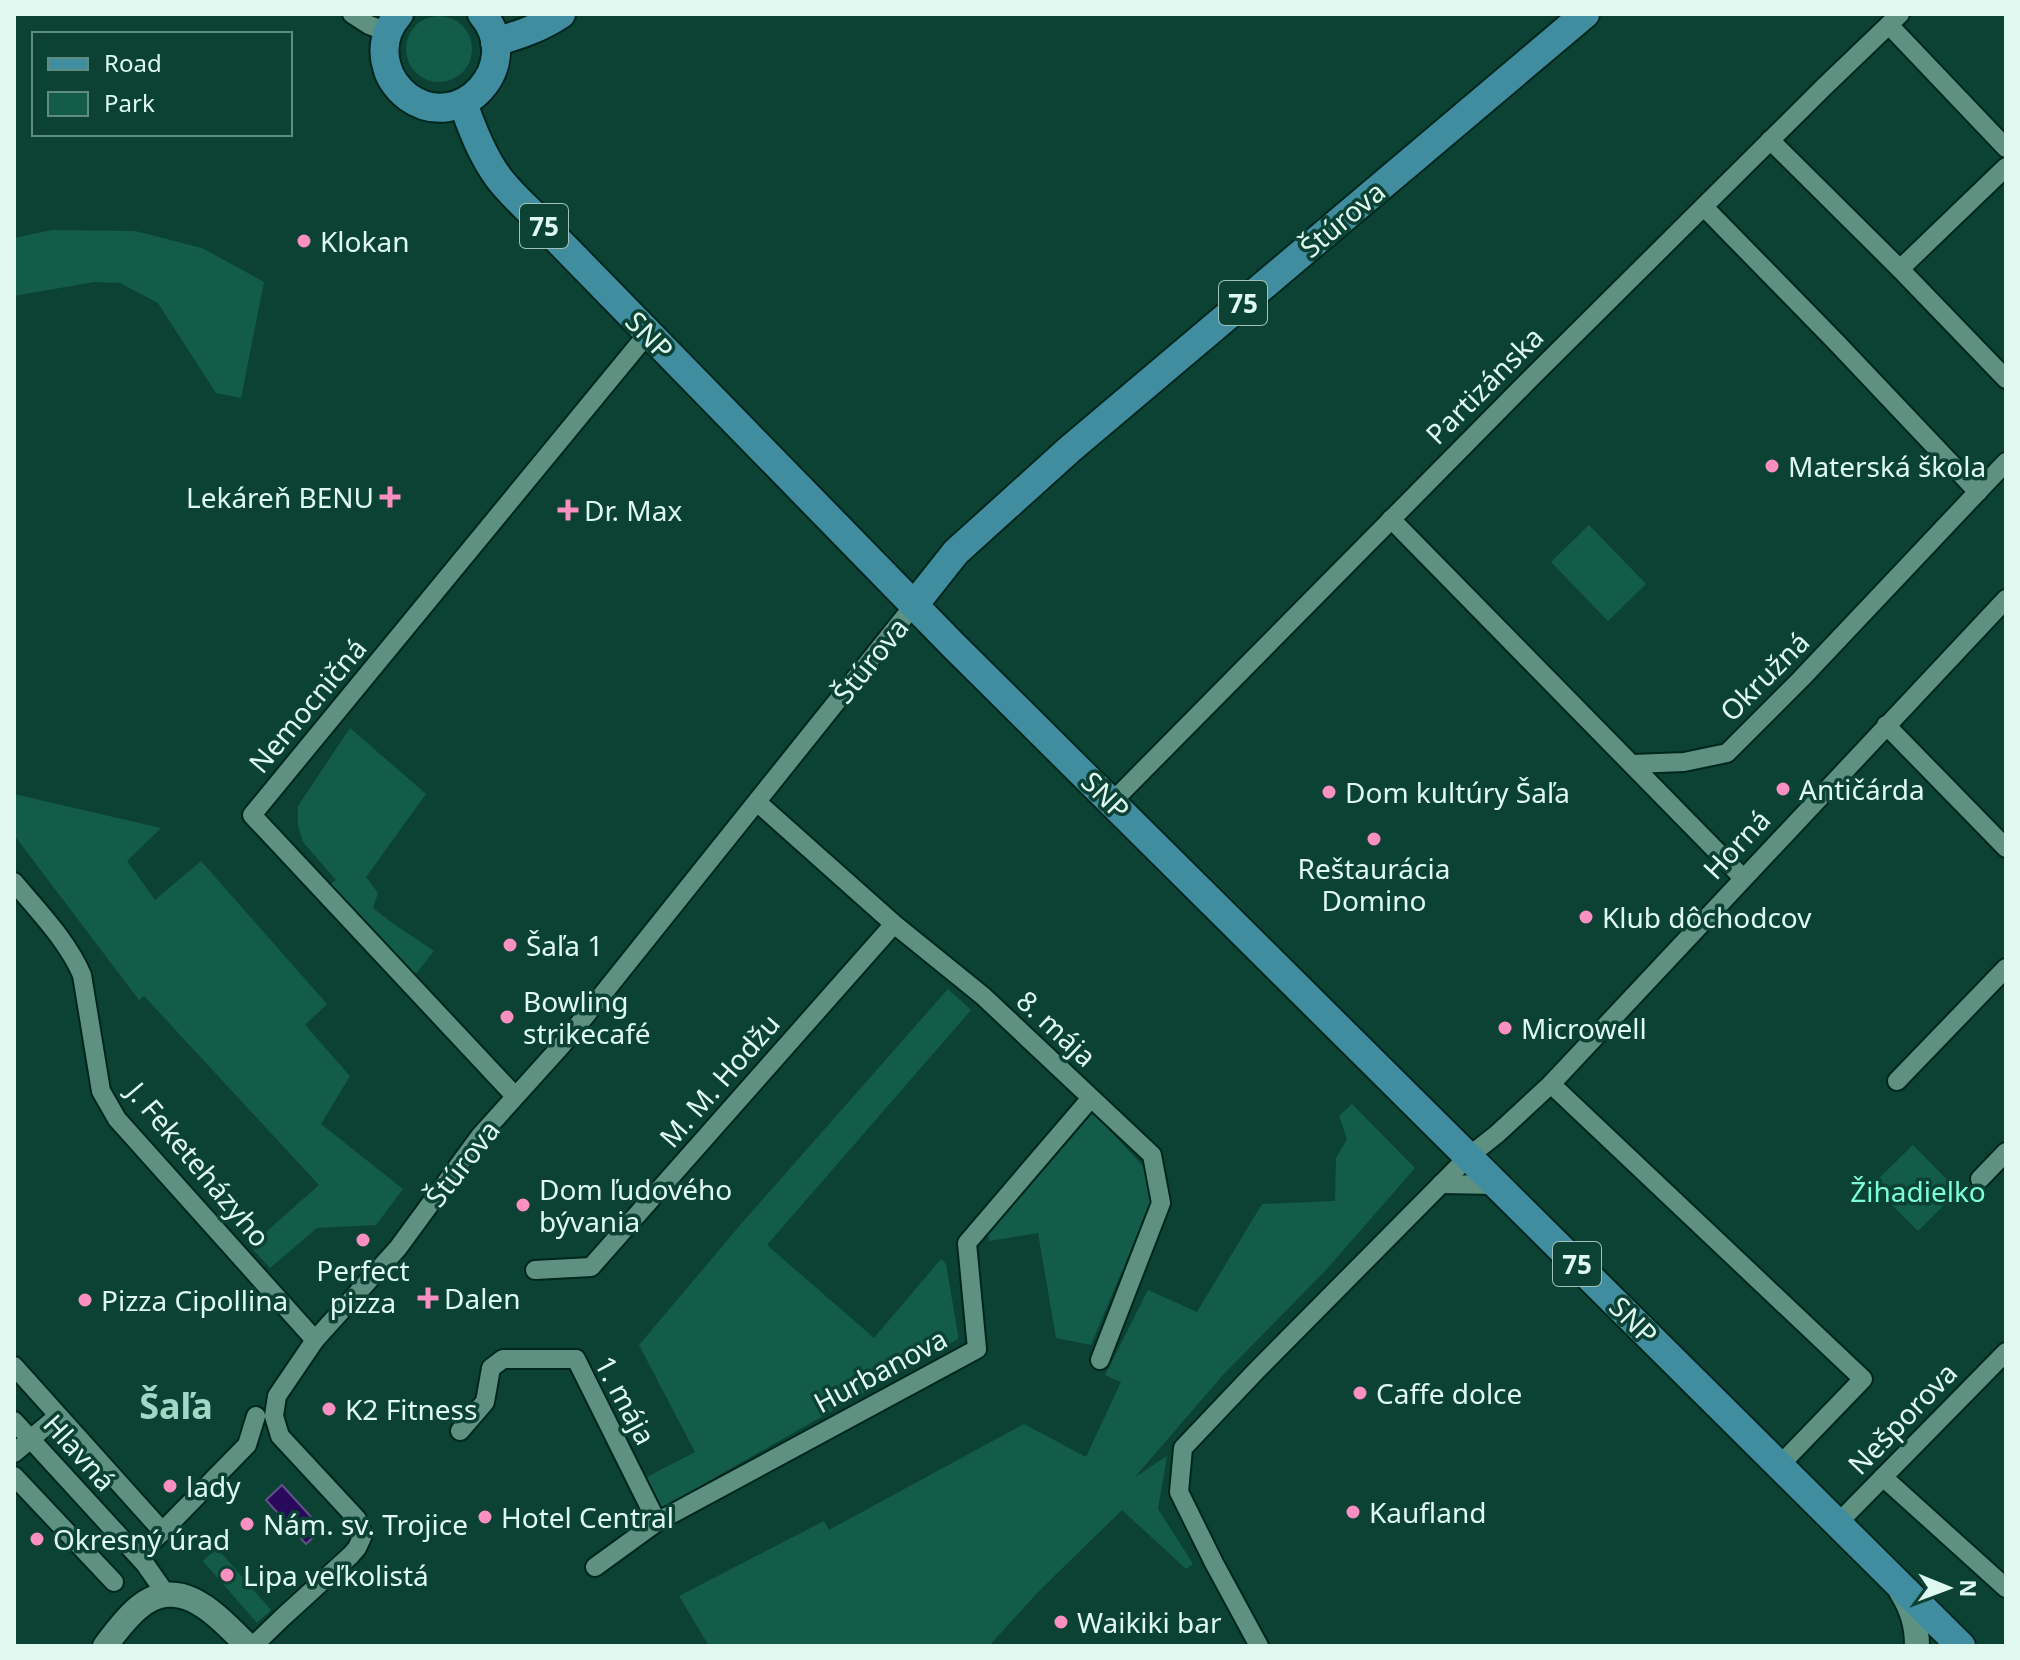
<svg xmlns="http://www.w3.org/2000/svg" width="2020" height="1660" viewBox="0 0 2020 1660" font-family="'Noto Sans',sans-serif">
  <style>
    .green { fill: #145c4a }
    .water { fill: #29095c; stroke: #605188; stroke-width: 2 }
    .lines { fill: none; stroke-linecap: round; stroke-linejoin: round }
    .street-casing { stroke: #00271d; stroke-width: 22 }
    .secondary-casing { stroke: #00271d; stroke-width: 28 }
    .primary-casing { stroke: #00271d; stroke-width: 32 }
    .street { stroke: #5f9181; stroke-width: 18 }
    .secondary { stroke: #5f9181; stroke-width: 24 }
    .primary { stroke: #408da0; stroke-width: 28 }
    .poi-dot { fill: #fc8fc2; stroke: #0c4234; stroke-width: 3 }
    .labels { text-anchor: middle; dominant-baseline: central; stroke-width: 7; stroke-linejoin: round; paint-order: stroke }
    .shield { fill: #0c4234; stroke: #a0c2b8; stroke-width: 2 }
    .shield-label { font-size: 26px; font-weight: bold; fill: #dff9f0 }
    .street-label { font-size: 28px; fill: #dff9f0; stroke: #0c4234 }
    .poi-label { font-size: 28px; fill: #dff9f0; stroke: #0c4234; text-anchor: start }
    .park-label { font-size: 28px; fill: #7cfed8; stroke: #0c4234 }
    .district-label { font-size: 36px; font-weight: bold; fill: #a3d7c5; stroke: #0c4234 }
  </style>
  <rect width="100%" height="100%" fill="#0c4234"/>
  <g class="green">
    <circle cx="439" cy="49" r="33"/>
    <polygon points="52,230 135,231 202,248 264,282 241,398 216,393 158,303 120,283 94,282 14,296 14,238"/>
    <polygon points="1589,525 1646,584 1608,621 1551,562"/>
    <polygon points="350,728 426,794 366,877 378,893 373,908 395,925 434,951 414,976 328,886 336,880 303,842 298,825 298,806"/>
    <polygon points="14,794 161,828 127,861 155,900 201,861 327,1004 305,1025 350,1076 321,1124 403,1189 376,1225 317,1228 270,1268 250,1246 319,1185 144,996 139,1000 14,835"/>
    <polygon points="948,989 971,1010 767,1245 874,1338 941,1259 946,1264 958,1335 958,1339 658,1510 643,1479 695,1452 639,1345 742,1223"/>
    <polygon points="1352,1104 1415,1168 1326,1270 1223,1375 1134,1478 1167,1456 1158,1509 1193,1564 1186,1569 1122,1510 1038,1592 989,1646 709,1646 679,1596 824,1521 829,1530 1024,1424 1086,1457 1121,1382 1105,1375 1148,1290 1197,1312 1262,1204 1335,1201 1336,1158 1347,1139 1339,1116"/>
    <polygon points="1089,1109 1148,1171 1152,1199 1091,1345 1056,1338 1038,1233 989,1241 987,1231"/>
    <polygon points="1913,1145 1958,1191 1918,1231 1872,1185"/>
    <polygon points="217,1548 271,1610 257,1623 203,1561"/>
  </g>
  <polygon class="water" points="282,1485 322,1529 306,1544 266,1500"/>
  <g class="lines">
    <defs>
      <g id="street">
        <polyline points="352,14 369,25 388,32"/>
        <polyline points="1889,25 2006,148"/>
        <polyline points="1770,140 1900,269 2006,379"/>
        <polyline points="1704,207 1836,342 1978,492"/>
        <polyline points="1900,269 2006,167"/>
        <polyline points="1391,519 1743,878"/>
        <polyline points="1886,725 2006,848"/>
        <polyline points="1633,764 1684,762 1727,753 1801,679 2006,462"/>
        <polyline points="757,802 894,924 983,996 1152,1155 1161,1203 1100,1360"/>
        <polyline points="1112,802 1531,378 1825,86 1900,14"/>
        <path d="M14 882C38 911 67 940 82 975L101 1091 117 1119 315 1340"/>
        <polyline points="1897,1081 2006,968"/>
        <polyline points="1551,1084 1863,1379 1780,1465"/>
        <polyline points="515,1096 252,815 649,332"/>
        <polyline points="1980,1179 2006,1152"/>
        <polyline points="1441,1184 1497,1185"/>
        <polyline points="535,1270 591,1267 894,924"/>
        <polyline points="14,1366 163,1532"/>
        <polyline points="14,1421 145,1564 166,1594"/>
        <polyline points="460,1431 485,1402 491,1368 503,1359 576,1359 657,1522"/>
        <polyline points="14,1453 58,1416"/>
        <polyline points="14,1476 114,1582"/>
        <polyline points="1883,1477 2006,1588"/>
        <polyline points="1838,1523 2006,1352"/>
        <polyline points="151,1543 247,1445 256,1416"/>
        <polyline points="595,1567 657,1522 977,1349 967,1243 1091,1098"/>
        <polyline points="253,1646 282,1618 351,1555 357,1548 363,1535 357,1519 280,1436 274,1416 277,1396 315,1340 398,1248 480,1136 562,1045 914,605"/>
        <polyline points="1259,1646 1214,1563 1179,1492 1183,1448 1257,1370 1468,1157 1497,1134 1551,1084 2006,599"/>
      </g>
      <g id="secondary">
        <path d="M1901 1591C1912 1609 1917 1625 1917 1646"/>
        <path d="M105 1646C115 1633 125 1619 138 1608 181 1572 218 1617 248 1646"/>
      </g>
      <g id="primary">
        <path d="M399 14C386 29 381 48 387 67 390 79 398 89 408 97 461 135 525 64 482 14"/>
        <path d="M495 42C519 35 540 28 561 14"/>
        <path d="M463 103C472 129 482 155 498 177 512 196 531 211 547 229L953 645 1961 1646"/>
        <polyline points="914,605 956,552 1070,449 1585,14"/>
      </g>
    </defs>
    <use href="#street" class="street-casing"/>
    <use href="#secondary" class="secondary-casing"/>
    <use href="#primary" class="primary-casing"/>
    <use href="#street" class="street"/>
    <use href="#secondary" class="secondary"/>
    <use href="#primary" class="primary"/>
  </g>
  <g class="poi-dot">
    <circle cx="304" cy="241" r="8"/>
    <circle cx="1772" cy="466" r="8"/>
    <path d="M386 485h8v8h8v8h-8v8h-8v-8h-8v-8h8z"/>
    <path d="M564 498h8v8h8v8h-8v8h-8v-8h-8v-8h8z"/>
    <circle cx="1783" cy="789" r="8"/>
    <circle cx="1329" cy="792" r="8"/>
    <circle cx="1374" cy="839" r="8"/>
    <circle cx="1586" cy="917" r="8"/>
    <circle cx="510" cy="945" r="8"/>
    <circle cx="507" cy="1017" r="8"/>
    <circle cx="1505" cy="1028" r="8"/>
    <circle cx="523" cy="1205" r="8"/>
    <circle cx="363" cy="1240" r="8"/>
    <path d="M424 1286h8v8h8v8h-8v8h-8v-8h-8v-8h8z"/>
    <circle cx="85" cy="1300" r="8"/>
    <circle cx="1360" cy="1393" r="8"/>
    <circle cx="329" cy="1409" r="8"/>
    <circle cx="170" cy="1486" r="8"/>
    <circle cx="1353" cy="1512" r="8"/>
    <circle cx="485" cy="1517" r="8"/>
    <circle cx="247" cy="1524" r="8"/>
    <circle cx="37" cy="1539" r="8"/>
    <circle cx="227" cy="1575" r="8"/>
    <circle cx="1061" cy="1622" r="8"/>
  </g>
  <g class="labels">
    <g class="shield">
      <rect x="520" y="204" width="48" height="44" rx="6"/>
      <rect x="1219" y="281" width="48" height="44" rx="6"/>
      <rect x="1553" y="1242" width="48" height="44" rx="6"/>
    </g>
    <g class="shield-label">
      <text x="544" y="226">75</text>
      <text x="1243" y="303">75</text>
      <text x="1577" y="1264">75</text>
    </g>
    <g class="street-label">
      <text transform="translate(1342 219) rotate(-40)">Štúrova</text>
      <text transform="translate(650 335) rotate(46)">SNP</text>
      <text transform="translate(1484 385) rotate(-45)">Partizánska</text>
      <text transform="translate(870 660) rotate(-51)">Štúrova</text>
      <text transform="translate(1764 676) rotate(-45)">Okružná</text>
      <text transform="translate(307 705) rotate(-50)">Nemocničná</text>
      <text transform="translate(1106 795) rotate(45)">SNP</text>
      <text transform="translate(1736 844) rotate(-47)">Horná</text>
      <text transform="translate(1057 1028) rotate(43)">8. mája</text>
      <text transform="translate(719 1080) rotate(-49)">M. M. Hodžu</text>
      <text transform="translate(462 1163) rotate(-52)">Štúrova</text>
      <text transform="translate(199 1164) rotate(50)">J. Feketeházyho</text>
      <text transform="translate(1634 1320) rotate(45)">SNP</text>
      <text transform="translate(880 1370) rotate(-28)">Hurbanova</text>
      <text transform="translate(626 1400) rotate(62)">1. mája</text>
      <text transform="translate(1902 1418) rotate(-46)">Nešporova</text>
      <text transform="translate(80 1452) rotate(48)">Hlavná</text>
    </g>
    <g class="poi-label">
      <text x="320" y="241">Klokan</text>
      <text x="1788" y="466">Materská škola</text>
      <text x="374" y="497" text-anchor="end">Lekáreň BENU</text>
      <text x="584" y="510">Dr. Max</text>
      <text x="1799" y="789">Antičárda</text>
      <text x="1345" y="792">Dom kultúry Šaľa</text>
      <text x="1374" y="868" text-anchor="middle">Reštaurácia<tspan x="1374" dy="32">Domino</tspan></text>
      <text x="1602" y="917">Klub dôchodcov</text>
      <text x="526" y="945">Šaľa 1</text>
      <text x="523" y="1001">Bowling<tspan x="523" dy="32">strikecafé</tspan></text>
      <text x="1521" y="1028">Microwell</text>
      <text x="539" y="1189">Dom ľudového<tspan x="539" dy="32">bývania</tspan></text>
      <text x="363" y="1270" text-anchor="middle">Perfect<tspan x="363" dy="32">pizza</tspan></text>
      <text x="444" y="1298">Dalen</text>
      <text x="101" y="1300">Pizza Cipollina</text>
      <text x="1376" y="1393">Caffe dolce</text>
      <text x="345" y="1409">K2 Fitness</text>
      <text x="186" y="1486">lady</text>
      <text x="1369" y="1512">Kaufland</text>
      <text x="501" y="1517">Hotel Central</text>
      <text x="263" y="1524">Nám. sv. Trojice</text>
      <text x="53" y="1539">Okresný úrad</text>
      <text x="243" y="1575">Lipa veľkolistá</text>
      <text x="1077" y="1622">Waikiki bar</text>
    </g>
    <g class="park-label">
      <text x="1918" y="1191">Žihadielko</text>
    </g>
    <g class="district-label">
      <text x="176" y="1405">Šaľa</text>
    </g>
  </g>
  <rect width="2020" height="1660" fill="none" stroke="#dff9f0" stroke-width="32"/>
  <rect x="32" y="32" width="260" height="104" fill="#0c4234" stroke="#608b7f" stroke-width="2"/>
  <rect x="48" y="58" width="40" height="12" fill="#408da0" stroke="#608b7f" stroke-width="2"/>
  <text x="104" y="72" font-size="24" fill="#dff9f0">Road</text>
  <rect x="48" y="92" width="40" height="24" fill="#145c4a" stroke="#608b7f" stroke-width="2"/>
  <text x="104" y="112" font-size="24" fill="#dff9f0">Park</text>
  <g transform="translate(1948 1588) rotate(91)" stroke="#0c4234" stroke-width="6" paint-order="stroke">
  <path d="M0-6L14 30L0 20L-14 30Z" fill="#dff9f0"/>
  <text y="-12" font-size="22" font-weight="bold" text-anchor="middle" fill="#dff9f0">N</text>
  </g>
</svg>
